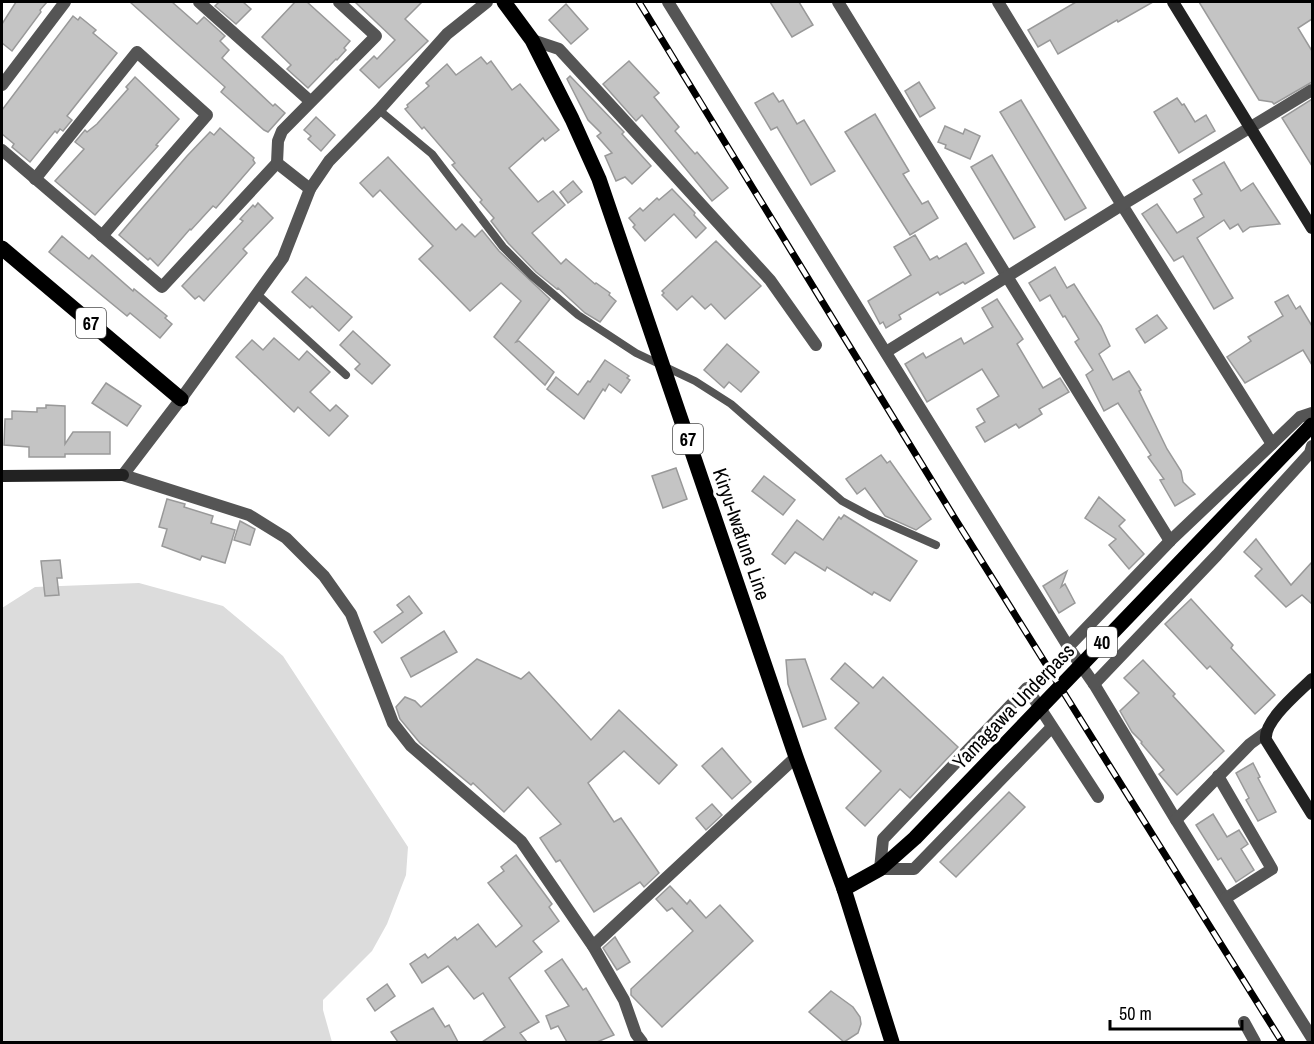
<svg xmlns="http://www.w3.org/2000/svg" width="1314" height="1044" viewBox="0 0 1314 1044" font-family="'Archivo Narrow',sans-serif">
  <style>
    .green { fill: #dcdcdc }
    .building { fill: #c4c4c4; stroke: #999; stroke-width: 1.5 }
    .lines { fill: none; stroke-linecap: round; stroke-linejoin: round }
    .lane { stroke: #555; stroke-width: 8 }
    .street { stroke: #555; stroke-width: 12 }
    .secondary { stroke: #222; stroke-width: 12 }
    .primary { stroke: #000; stroke-width: 15 }
    .rail-casing { stroke: #000; stroke-width: 7 }
    .rail { stroke: #fff; stroke-width: 4.5; stroke-dasharray: 14; stroke-linecap: butt }
    .labels { text-anchor: middle; dominant-baseline: central; stroke-width: 6; stroke-linejoin: round; paint-order: stroke }
    .shield { fill: #fff; stroke: #4c4c4c; stroke-width: 1.5 }
    .shield-label { font-size: 18px; font-weight: bold; fill: #000 }
    .street-label { font-size: 20px; fill: #000; stroke: #fff }
  </style>
  <rect width="100%" height="100%" fill="#fff"/>
  <polygon class="green" points="139,583 223,606 283,656 408,847 406,875 387,924 372,951 323,1000 323,1010 332,1042 2,1042 2,608 35,587"/>
  <g class="building">
    <polygon points="16,2 47,2 40,10 41,12 12,51 2,43 2,24"/>
    <polygon points="130,2 172,2 197,24 204,17 225,36 220,41 229,50 222,58 273,106 275,104 285,113 268,132 264,130 221,92 225,87"/>
    <polygon points="219,2 243,2 251,9 236,24 215,6"/>
    <polygon points="295,2 307,2 350,41 344,48 346,50 337,60 336,59 308,88 287,69 291,65 262,37"/>
    <polygon points="355,2 422,2 405,19 428,41 379,88 360,70 374,56 377,59 395,40"/>
    <polygon points="770,2 799,2 813,25 792,37"/>
    <polygon points="1076,2 1153,2 1118,22 1117,20 1058,54 1050,40 1038,47 1028,30"/>
    <polygon points="1199,2 1312,2 1312,19 1298,28 1312,51 1312,82 1274,104 1272,102 1259,100"/>
    <polygon points="566,4 588,29 571,44 549,20"/>
    <polygon points="73,16 78,20 80,17 96,30 93,33 117,53 67,116 72,120 63,131 60,129 57,133 55,131 30,162 12,147 14,144 2,134 2,110"/>
    <polygon points="481,57 487,64 491,61 512,90 520,84 559,130 545,141 543,138 509,168 538,202 553,191 565,205 532,233 561,264 566,259 595,284 596,283 610,293 609,295 616,301 600,322 585,313 558,288 557,289 536,272 508,243 491,221 494,218 480,202 482,200 452,165 455,163 424,127 422,129 405,109 408,107 407,105 429,86 426,83 447,64 456,75"/>
    <polygon points="629,61 659,93 654,97 679,127 675,131 695,154 697,152 728,188 712,201 642,115 636,121 603,84"/>
    <polygon points="570,76 624,132 622,134 651,166 632,184 625,177 616,181 605,156 612,153 597,136 601,133 588,120 567,79"/>
    <polygon points="135,77 179,119 156,145 158,146 95,215 55,181 84,149 75,142 85,130 87,132 97,124 128,89 126,87"/>
    <polygon points="919,82 935,108 920,117 905,91"/>
    <polygon points="773,93 779,102 783,100 797,124 804,120 835,171 811,185 777,127 771,130 755,103"/>
    <polygon points="1177,98 1182,105 1184,104 1195,122 1206,115 1215,131 1179,153 1154,112"/>
    <polygon points="1312,99 1312,166 1282,118"/>
    <polygon points="1021,100 1086,208 1065,220 1000,112"/>
    <polygon points="875,114 909,171 903,174 922,204 928,201 938,218 910,235 845,132"/>
    <polygon points="316,117 335,135 321,151 308,139 311,136 304,130"/>
    <polygon points="945,126 963,134 965,129 980,136 970,159 945,148 946,145 938,142"/>
    <polygon points="220,128 254,158 253,160 255,163 216,208 213,206 191,230 190,229 158,266 150,258 148,260 119,235 187,156 210,132 214,135"/>
    <polygon points="992,155 1035,227 1014,239 971,167"/>
    <polygon points="388,157 456,230 462,224 475,237 482,230 499,251 550,299 516,342 519,341 554,372 545,385 494,337 521,301 501,283 470,311 419,259 433,246 380,190 373,197 360,183"/>
    <polygon points="1224,162 1241,191 1253,183 1280,224 1250,227 1243,232 1238,224 1230,229 1224,220 1197,238 1233,298 1214,309 1183,256 1174,261 1142,214 1157,204 1177,233 1204,217 1194,199 1202,194 1193,180"/>
    <polygon points="573,181 582,192 568,203 560,192"/>
    <polygon points="672,189 695,213 694,215 706,228 696,238 674,214 645,241 633,227 635,225 629,218 640,208 643,211 657,198 659,200"/>
    <polygon points="258,203 273,218 243,249 247,253 204,301 199,296 195,299 182,286 243,221 240,219 253,205 255,207"/>
    <polygon points="915,235 930,260 937,256 939,259 966,243 984,273 965,284 963,282 940,295 938,292 899,315 901,319 886,328 883,322 880,324 868,301 911,275 894,247"/>
    <polygon points="62,236 89,259 92,255 133,291 134,289 167,316 165,318 172,324 160,338 130,313 127,316 49,252"/>
    <polygon points="716,241 761,286 725,319 711,304 705,309 692,296 677,310 662,295 664,293 662,291"/>
    <polygon points="1055,267 1067,288 1074,284 1101,326 1110,346 1099,354 1113,380 1129,371 1141,390 1139,391 1167,449 1181,471 1183,482 1195,494 1175,506 1160,480 1164,479 1148,457 1151,455 1118,403 1104,411 1086,375 1093,370 1075,342 1079,339 1065,316 1063,317 1050,295 1040,301 1029,283"/>
    <polygon points="306,277 352,317 339,331 312,306 310,308 292,292"/>
    <polygon points="1288,295 1296,309 1300,306 1312,326 1312,365 1303,350 1245,383 1227,357 1251,341 1248,337 1283,316 1275,302"/>
    <polygon points="997,299 1023,339 1017,344 1043,388 1060,378 1069,392 1039,409 1042,414 1034,419 1019,428 1016,424 985,442 976,427 985,422 977,409 999,396 982,369 927,402 905,364 923,353 926,358 961,338 964,344 993,327 982,308"/>
    <polygon points="1157,315 1167,328 1145,343 1136,329"/>
    <polygon points="353,331 390,365 372,384 355,369 360,364 340,345"/>
    <polygon points="274,338 299,360 307,351 330,372 310,392 330,411 336,405 348,416 329,436 298,407 294,412 236,357 252,340 263,350"/>
    <polygon points="727,344 759,372 741,392 729,382 724,388 704,370"/>
    <polygon points="605,360 629,376 627,378 630,380 621,393 609,384 605,391 603,389 584,419 547,389 556,377 578,395 588,381 590,382"/>
    <polygon points="106,383 141,406 127,426 92,403"/>
    <polygon points="46,405 65,406 65,444 73,432 110,432 110,454 65,454 65,457 29,457 29,447 4,445 5,419 12,419 12,411 37,412 37,408 46,408"/>
    <polygon points="881,455 887,463 890,461 931,519 916,530 885,516 865,488 857,494 846,479"/>
    <polygon points="676,468 687,499 663,508 652,476"/>
    <polygon points="764,476 795,500 783,515 752,491"/>
    <polygon points="1099,497 1125,520 1119,526 1144,554 1129,569 1109,545 1116,539 1085,518"/>
    <polygon points="167,499 185,504 184,507 213,516 211,523 235,530 225,563 202,556 200,560 162,546 167,529 159,527"/>
    <polygon points="844,515 917,561 890,601 874,592 872,595 827,567 825,571 795,552 785,564 772,554 797,520 823,540 839,517 841,519"/>
    <polygon points="240,521 255,529 250,545 234,540"/>
    <polygon points="1256,539 1291,585 1312,562 1312,604 1302,595 1286,607 1255,576 1262,569 1244,552"/>
    <polygon points="60,560 62,578 57,578 59,595 45,596 41,561"/>
    <polygon points="1067,571 1061,587 1065,584 1075,603 1059,613 1043,586"/>
    <polygon points="409,596 422,613 382,643 374,632 403,612 397,605"/>
    <polygon points="1191,599 1233,645 1231,648 1275,695 1255,714 1210,666 1207,669 1165,624"/>
    <polygon points="444,631 457,652 411,677 401,658"/>
    <polygon points="477,659 521,679 529,672 591,740 619,710 677,765 659,784 624,751 588,783 614,822 621,818 659,873 644,887 640,882 594,912 560,860 556,862 540,838 561,824 528,787 504,812 473,783 471,785 420,743 400,719 396,707 405,697 415,701 421,707"/>
    <polygon points="805,659 826,719 803,727 788,684 786,660"/>
    <polygon points="1143,660 1175,694 1173,696 1224,751 1177,795 1159,774 1164,770 1141,743 1142,742 1132,732 1120,711 1139,693 1124,678"/>
    <polygon points="845,663 873,688 883,677 958,747 910,798 900,789 865,826 846,808 881,771 835,728 859,703 831,679"/>
    <polygon points="722,748 751,782 732,799 702,766"/>
    <polygon points="1253,763 1260,777 1258,778 1276,812 1258,821 1246,800 1249,798 1236,773"/>
    <polygon points="1009,792 1025,807 956,877 940,862"/>
    <polygon points="712,804 722,815 706,830 696,818"/>
    <polygon points="1213,814 1227,837 1239,830 1248,844 1241,849 1254,870 1236,882 1221,858 1218,860 1196,825"/>
    <polygon points="516,855 552,904 549,907 559,921 533,941 542,952 509,978 539,1022 520,1033 527,1042 482,1042 505,1027 483,993 474,999 448,966 422,983 410,964 425,954 428,958 455,937 457,940 478,924 496,947 522,926 488,883 504,871 501,867"/>
    <polygon points="670,886 687,904 690,900 706,918 720,905 753,941 662,1027 631,995 631,989 693,931 672,908 667,911 656,899"/>
    <polygon points="615,937 630,962 617,970 603,948"/>
    <polygon points="562,959 583,990 586,988 614,1035 597,1042 567,1042 558,1026 551,1029 546,1016 569,1006 545,971"/>
    <polygon points="387,984 395,996 375,1011 367,999"/>
    <polygon points="831,991 853,1007 860,1017 861,1024 858,1033 844,1042 809,1012"/>
    <polygon points="433,1008 445,1027 449,1025 458,1042 398,1042 391,1032"/>
  </g>
  <g class="lines">
    <g class="lane">
      <polyline points="379,110 432,154 503,247 532,276 578,315 636,353 695,381 731,404 842,501 870,516 936,545"/>
      <polyline points="257,294 346,375"/>
    </g>
    <g class="street">
      <polyline points="199,2 310,101"/>
      <polyline points="487,2 447,34 379,110 329,161 310,189 283,258 181,399 123,475 249,515 286,538 324,576 351,614 393,723 411,746 521,841 593,946 624,1000 636,1034 642,1042"/>
      <polyline points="668,2 1071,651 1094,684 1176,820 1312,1038"/>
      <polyline points="838,2 1170,541"/>
      <polyline points="998,2 1122,205 1272,444"/>
      <polyline points="532,40 559,49 617,112 770,280 816,345"/>
      <polyline points="2,85 65,2"/>
      <polyline points="2,150 162,287 277,163"/>
      <polyline points="35,179 137,52 207,115 102,236"/>
      <polyline points="310,189 277,163 278,141 282,131 376,36 339,2"/>
      <polyline points="886,352 1122,205 1312,90"/>
      <polyline points="1069,646 1170,541 1272,444 1300,417 1312,413"/>
      <polyline points="1094,684 1217,555 1310,453 1312,446"/>
      <polyline points="1052,727 914,869 880,869 883,839 1027,688 1098,797"/>
      <polyline points="1218,776 1272,869 1226,898"/>
      <polyline points="1176,820 1250,744 1265,733"/>
      <polyline points="593,946 796,757"/>
      <polyline points="1244,1022 1255,1042"/>
    </g>
    <g class="secondary">
      <polyline points="1173,2 1312,228"/>
      <polyline points="2,476 123,475"/>
      <path d="M1312 679C1299 692 1263 721 1266 740L1312 814"/>
    </g>
    <g class="primary">
      <polyline points="504,2 532,40 572,119 599,179 796,757 844,889 892,1042"/>
      <polyline points="2,248 181,399"/>
      <polyline points="844,889 880,869 915,838 1312,425"/>
    </g>
    <defs>
      <polyline id="rail" points="639,2 954,517 1282,1042"/>
    </defs>
    <use href="#rail" class="rail-casing"/>
    <use href="#rail" class="rail"/>
  </g>
  <g class="labels">
    <g class="shield">
      <rect x="76" y="308" width="30" height="30" rx="4.5"/>
      <rect x="673" y="424" width="30" height="30" rx="4.5"/>
      <rect x="1087" y="627" width="30" height="30" rx="4.5"/>
    </g>
    <g class="shield-label">
      <text x="91" y="323">67</text>
      <text x="688" y="439">67</text>
      <text x="1102" y="642">40</text>
    </g>
    <g class="street-label">
      <text transform="translate(742 534) rotate(71)">Kiryu-Iwafune Line</text>
      <text transform="translate(1013 706) rotate(-46)">Yamagawa Underpass</text>
    </g>
  </g>
  <rect width="1314" height="1044" fill="none" stroke="#000000" stroke-width="6"/>
  <path d="M1110 1020v9h132v-9" fill="none" stroke="#000000" stroke-width="3"/>
  <text x="1119" y="1020" font-size="18" fill="#000000" stroke="#ffffff" stroke-width="4.5" paint-order="stroke">50 m</text>
</svg>
